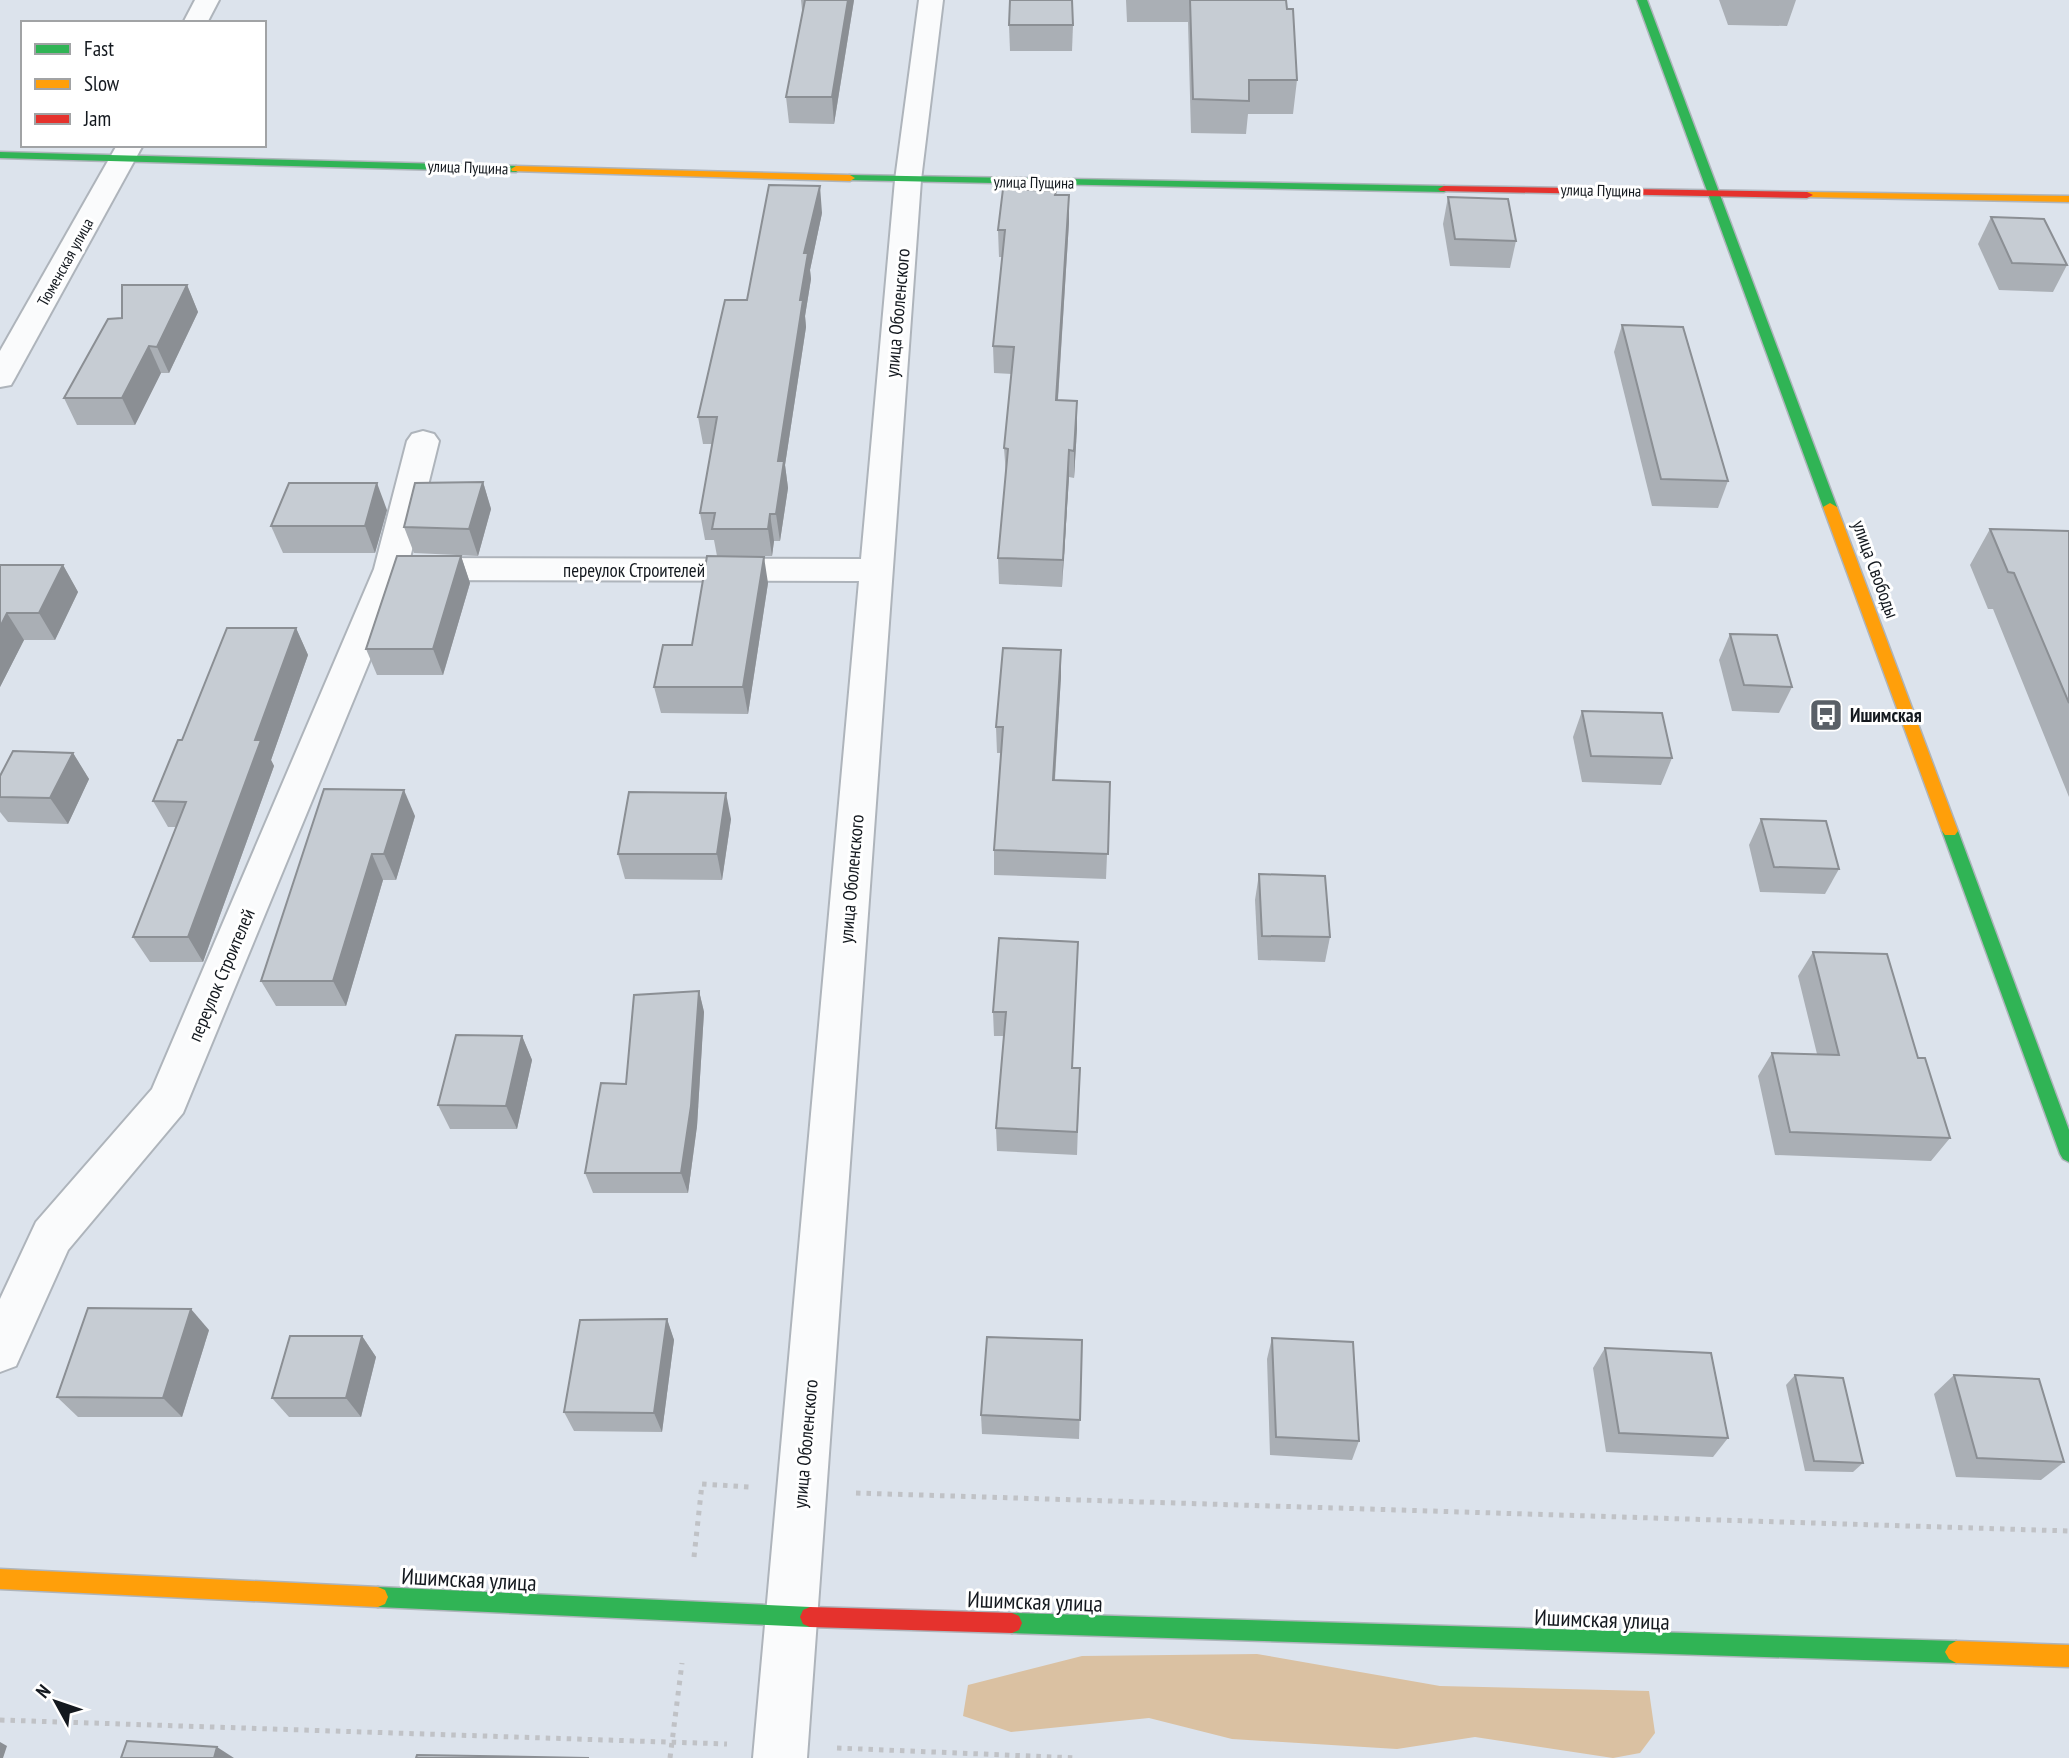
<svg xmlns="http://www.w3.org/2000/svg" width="2069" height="1758" viewBox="0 0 2069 1758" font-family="'PT Sans Narrow',sans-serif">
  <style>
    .green { fill: #dac1a2 }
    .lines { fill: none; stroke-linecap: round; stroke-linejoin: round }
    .street-casing { stroke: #aeb4bb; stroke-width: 4 }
    .fast-casing { stroke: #aeb4bb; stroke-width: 3 }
    .slow-casing { stroke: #aeb4bb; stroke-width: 3 }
    .jam-casing { stroke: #aeb4bb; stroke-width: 3 }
    .path { stroke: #c0c2c6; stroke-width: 5; stroke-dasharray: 4.5 6; stroke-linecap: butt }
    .street { fill: #fafbfc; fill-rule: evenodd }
    .fast { fill: #30b455; fill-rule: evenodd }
    .slow { fill: #ff9f0a; fill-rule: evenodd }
    .jam { fill: #e5322d; fill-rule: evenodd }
    .wall { fill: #aaafb5 }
    .shaded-wall { fill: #8b8f94 }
    .building { fill: #c6ccd3; stroke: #8b8f94; stroke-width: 2 }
    .labels { text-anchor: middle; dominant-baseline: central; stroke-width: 6; stroke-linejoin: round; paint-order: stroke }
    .far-street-label { font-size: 16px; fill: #14191f; stroke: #fff }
    .street-label { font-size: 19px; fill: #14191f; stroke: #fff }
    .poi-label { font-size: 19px; font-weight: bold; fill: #14191f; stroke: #fff; text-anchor: start }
    .near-street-label { font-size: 23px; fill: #14191f; stroke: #fff }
  </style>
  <rect width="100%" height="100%" fill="#dce3ec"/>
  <polygon class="green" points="1257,1654 1440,1686 1649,1691 1655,1733 1640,1753 1613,1758 1475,1737 1397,1749 1232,1739 1149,1718 1011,1732 963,1716 968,1685 1082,1656"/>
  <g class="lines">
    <defs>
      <g id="street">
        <polygon points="195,0 219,0 207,23 183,23"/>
        <polygon points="919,0 943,0 921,180 807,1758 753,1758 859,581 403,580 183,1113 68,1250 16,1366 0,1372 0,1299 36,1222 152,1089 374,569 407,441 412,434 423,431 434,434 439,441 410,558 861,559 895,180"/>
        <polygon points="117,145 143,145 15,378 11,385 0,387 0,351"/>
      </g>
      <g id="fast">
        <polygon points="1637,0 1647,0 1837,507 1835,510 1825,510 1823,507"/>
        <polygon points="0,152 516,166 521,169 516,172 0,158"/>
        <polygon points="850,175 1444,186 1450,189 1444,192 846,180 846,176"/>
        <polygon points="1950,825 1958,831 2069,1130 2069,1162 2063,1159 2060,1154 1942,831"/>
        <polygon points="378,1587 810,1607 817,1610 820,1617 817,1624 810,1627 378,1607 371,1604 368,1597 371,1590"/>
        <polygon points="1012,1613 1956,1641 1963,1645 1967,1652 1963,1659 1956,1663 1012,1633 1005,1630 1002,1623 1005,1616"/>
      </g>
      <g id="slow">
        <polygon points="516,166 850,175 855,178 850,181 512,171 511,169"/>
        <polygon points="1807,192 2069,196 2069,202 1803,197 1801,195"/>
        <polygon points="1830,503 1837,507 1958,831 1955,835 1945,835 1942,831 1823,507"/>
        <polygon points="0,1569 378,1587 385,1590 388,1597 385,1604 378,1607 0,1589"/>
        <polygon points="1956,1641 2069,1645 2069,1667 1956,1663 1949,1659 1945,1652 1949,1645"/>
      </g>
      <g id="jam">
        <polygon points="1444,186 1807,192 1813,195 1807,198 1440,191 1438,189"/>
        <polygon points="810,1607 1012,1613 1019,1616 1022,1623 1019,1630 1012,1633 810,1627 803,1624 800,1617 803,1610"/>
      </g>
    </defs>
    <use href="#street" class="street-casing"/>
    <use href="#fast" class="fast-casing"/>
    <use href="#slow" class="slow-casing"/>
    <use href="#jam" class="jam-casing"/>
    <g class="path">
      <polyline points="856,1493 2069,1531"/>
      <polyline points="694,1557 702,1484 749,1487"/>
      <polyline points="0,1720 727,1744"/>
      <polyline points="837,1748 1077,1758"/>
      <polyline points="670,1758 682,1663"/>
    </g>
    <use href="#street" class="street"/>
    <use href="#fast" class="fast"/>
    <use href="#slow" class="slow"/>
    <use href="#jam" class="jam"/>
  </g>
  <g class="wall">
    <polygon points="801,0 854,0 834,124 789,123 786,97 803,10 802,10"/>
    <polygon points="1126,0 1286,0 1297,80 1293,114 1248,114 1246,134 1191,133 1188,22 1127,22"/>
    <polygon points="1719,0 1796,0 1787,26 1728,25"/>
    <polygon points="1009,25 1073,25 1072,51 1010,51"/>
    <polygon points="1056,195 1069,195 1069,222 1058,400 1077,428 1074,478 1069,477 1062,587 999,584 998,558 1006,475 1004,448 1012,374 994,373 993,346 1003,257 999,257 998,230"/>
    <polygon points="1448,197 1516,241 1510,268 1450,266 1443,224"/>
    <polygon points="822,213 810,270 811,279 805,316 806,327 785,465 788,488 780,541 774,541 772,556 717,556 714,540 705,540 700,513 713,444 703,444 698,417"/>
    <polygon points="1991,217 2067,265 2053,292 1999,290 1978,244"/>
    <polygon points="187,285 198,312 169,373 161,373 135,425 77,425 64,398 122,318"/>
    <polygon points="1622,325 1728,481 1718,508 1652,506 1614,352"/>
    <polygon points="483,482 491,509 478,556 414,553 404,527"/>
    <polygon points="387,510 375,553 283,553 271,526"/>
    <polygon points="1990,529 2069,531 2069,797 1993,609 1988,609 1970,565"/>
    <polygon points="461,556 470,583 443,675 377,675 366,649"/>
    <polygon points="0,565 63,565 78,592 55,640 24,640 0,687"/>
    <polygon points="768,583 748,714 661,713 654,687 692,645"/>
    <polygon points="296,628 308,655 271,760 274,766 203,962 150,962 133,937 176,827 168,827 153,801 182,740"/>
    <polygon points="1730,634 1792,687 1779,713 1732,711 1719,660"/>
    <polygon points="1061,650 1061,676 1055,780 1110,782 1106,879 994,875 994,850 1001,753 997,753 996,727"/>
    <polygon points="1582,711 1672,758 1661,785 1582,782 1573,737"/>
    <polygon points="73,753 89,779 68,824 8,822 0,812 0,776"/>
    <polygon points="324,789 415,816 396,880 383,880 346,1006 276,1006 261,981"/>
    <polygon points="731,819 722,880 625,879 618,854"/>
    <polygon points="1761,819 1839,869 1825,894 1760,892 1749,845"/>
    <polygon points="1259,874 1330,937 1325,962 1258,960 1255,900"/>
    <polygon points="999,938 1072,1068 1080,1068 1077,1155 997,1151 996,1128 1004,1036 994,1036 993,1012"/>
    <polygon points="1813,952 1918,1058 1950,1138 1931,1161 1775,1155 1758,1076 1772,1053 1817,1054 1798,976"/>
    <polygon points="699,991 704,1012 697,1126 688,1193 593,1193 585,1173 626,1084"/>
    <polygon points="522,1036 532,1060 517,1129 450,1129 438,1105"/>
    <polygon points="667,1319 674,1340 662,1432 574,1431 564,1412"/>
    <polygon points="209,1330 182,1417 78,1417 57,1397"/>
    <polygon points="362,1336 376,1357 361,1417 289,1417 272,1398"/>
    <polygon points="1272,1338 1359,1441 1352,1460 1270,1455 1267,1359"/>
    <polygon points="1082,1340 1079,1439 982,1434 981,1415"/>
    <polygon points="1605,1348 1728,1438 1713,1457 1606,1452 1593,1368"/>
    <polygon points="1795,1375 1863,1463 1853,1472 1805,1471 1786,1385"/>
    <polygon points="1954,1375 2064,1462 2041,1480 1956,1477 1934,1394"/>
  </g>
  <g class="shaded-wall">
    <polygon points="848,0 854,0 834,124 832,97"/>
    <polygon points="820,186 822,213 810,270 811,279 805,316 806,327 785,465 788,488 780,541 776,514 778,461 800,300 804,253"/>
    <polygon points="1069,195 1069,222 1056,427 1056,400"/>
    <polygon points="187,285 198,312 169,373 157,347"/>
    <polygon points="149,346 161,373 135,425 122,398"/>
    <polygon points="1077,401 1077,428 1074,478 1074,451"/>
    <polygon points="1069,450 1069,477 1062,587 1063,560"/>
    <polygon points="483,482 491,509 478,556 469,529"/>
    <polygon points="377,483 387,510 375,553 365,526"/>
    <polygon points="770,514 774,541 772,556 768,529"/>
    <polygon points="461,556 470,583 443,675 433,649"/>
    <polygon points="764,557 768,583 748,714 743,687"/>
    <polygon points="63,565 78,592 55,640 39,613"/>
    <polygon points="7,613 24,640 0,687 0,627"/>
    <polygon points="296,628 308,655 271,760 274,766 203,962 188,937 255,740"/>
    <polygon points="1061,650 1061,676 1053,806 1053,780"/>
    <polygon points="73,753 89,779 68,824 50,798"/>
    <polygon points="404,790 415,816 396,880 384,854"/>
    <polygon points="726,793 731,819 722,880 717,854"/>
    <polygon points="372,854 383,880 346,1006 333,981"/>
    <polygon points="699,991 704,1012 697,1126 688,1193 681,1173"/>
    <polygon points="522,1036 532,1060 517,1129 506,1106"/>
    <polygon points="191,1309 209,1330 182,1417 163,1398"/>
    <polygon points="667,1319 674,1340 662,1432 654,1413"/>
    <polygon points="362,1336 376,1357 361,1417 346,1398"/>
    <polygon points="0,1742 7,1746 3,1758 0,1758"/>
    <polygon points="217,1747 234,1758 214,1758"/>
  </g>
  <g class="building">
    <polygon points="805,0 848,0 832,97 786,97"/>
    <polygon points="1010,0 1072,0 1073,25 1009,25"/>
    <polygon points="1190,0 1286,0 1287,9 1293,9 1297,80 1249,80 1249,101 1193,99"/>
    <polygon points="769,185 820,186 804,253 808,253 800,300 803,300 778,461 784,461 776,514 770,514 768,529 712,529 715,513 700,513 717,417 698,417 725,300 747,300"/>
    <polygon points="1003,189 1056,191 1055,195 1069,195 1056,400 1077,401 1074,451 1069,450 1063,560 998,558 1008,449 1004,448 1014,347 993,346 1005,230 998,230"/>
    <polygon points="1448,197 1508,199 1516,241 1455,239"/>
    <polygon points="1991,217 2044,219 2067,265 2012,263"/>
    <polygon points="122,285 187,285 157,347 149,346 122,398 64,398 108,319 122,318"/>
    <polygon points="1622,325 1683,327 1728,481 1661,479"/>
    <polygon points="483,482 469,529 404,527 415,483"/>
    <polygon points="289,483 377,483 365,526 271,526"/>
    <polygon points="1990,529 2069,531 2069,703 2014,573 2008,572"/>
    <polygon points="397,556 461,556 433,649 366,649"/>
    <polygon points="707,556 764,557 743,687 654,687 663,645 692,645"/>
    <polygon points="0,565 63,565 39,613 7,613 0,627"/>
    <polygon points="227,628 296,628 255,740 261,740 188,937 133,937 186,802 153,801 178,740 182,740"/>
    <polygon points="1730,634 1777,635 1792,687 1744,685"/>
    <polygon points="1003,648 1061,650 1053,780 1110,782 1108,854 994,850 1003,727 996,727"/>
    <polygon points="1582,711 1662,713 1672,758 1591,756"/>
    <polygon points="13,751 73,753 50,798 0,797 0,776"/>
    <polygon points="324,789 404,790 384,854 372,854 333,981 261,981"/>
    <polygon points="629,792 726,793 717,854 618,854"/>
    <polygon points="1761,819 1826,821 1839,869 1774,867"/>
    <polygon points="1259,874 1325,876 1330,937 1262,936"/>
    <polygon points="999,938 1078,942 1072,1068 1080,1068 1077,1132 996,1128 1006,1012 993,1012"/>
    <polygon points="1813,952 1887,954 1918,1058 1925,1058 1950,1138 1790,1132 1772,1053 1839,1055"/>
    <polygon points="699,991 691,1106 681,1173 585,1173 601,1083 626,1084 634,995"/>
    <polygon points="456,1035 522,1036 506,1106 438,1105"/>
    <polygon points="88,1308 191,1309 163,1398 57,1397"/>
    <polygon points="667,1319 654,1413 564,1412 580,1320"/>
    <polygon points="290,1336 362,1336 346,1398 272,1398"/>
    <polygon points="987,1337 1082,1340 1080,1420 981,1415"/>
    <polygon points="1272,1338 1353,1342 1359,1441 1276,1437"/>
    <polygon points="1605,1348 1711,1353 1728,1438 1619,1433"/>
    <polygon points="1795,1375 1843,1378 1863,1463 1814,1461"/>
    <polygon points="1954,1375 2039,1379 2064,1462 1977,1458"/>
    <polygon points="127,1741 217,1747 214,1758 121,1758"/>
    <polygon points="417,1755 589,1758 416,1758"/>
  </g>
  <defs>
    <symbol id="bus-square" viewBox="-11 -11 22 22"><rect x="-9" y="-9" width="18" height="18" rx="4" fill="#5a6067" stroke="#fff"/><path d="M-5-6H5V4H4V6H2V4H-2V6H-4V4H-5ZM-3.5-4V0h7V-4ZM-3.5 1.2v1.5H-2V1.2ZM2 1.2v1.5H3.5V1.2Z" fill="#fff"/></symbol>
  </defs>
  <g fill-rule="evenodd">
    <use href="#bus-square" x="1807" y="696" width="38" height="38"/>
  </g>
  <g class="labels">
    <g class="far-street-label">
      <text transform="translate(468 167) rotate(2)">улица Пущина</text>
      <text transform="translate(1034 182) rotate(1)">улица Пущина</text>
      <text transform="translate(1601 190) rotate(1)">улица Пущина</text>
      <text transform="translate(65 262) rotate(-61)">Тюменская улица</text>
    </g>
    <g class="street-label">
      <text transform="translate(897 313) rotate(-85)">улица Оболенского</text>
      <text transform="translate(1876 569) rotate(70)">улица Свободы</text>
      <text x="634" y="570">переулок Строителей</text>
      <text transform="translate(851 879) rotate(-85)">улица Оболенского</text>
      <text transform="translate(221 975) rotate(-67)">переулок Строителей</text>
      <text transform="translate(805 1444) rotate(-85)">улица Оболенского</text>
    </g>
    <g class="poi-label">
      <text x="1850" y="715">Ишимская</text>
    </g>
    <g class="near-street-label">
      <text transform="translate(469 1579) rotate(3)">Ишимская улица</text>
      <text transform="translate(1035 1601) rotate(2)">Ишимская улица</text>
      <text transform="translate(1602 1619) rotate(2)">Ишимская улица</text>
    </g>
  </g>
  <rect x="21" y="21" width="245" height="126" fill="#ffffff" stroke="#a1a3a5" stroke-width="2"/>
  <rect x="35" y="44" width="35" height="10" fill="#30b455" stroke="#a1a3a5" stroke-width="2"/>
  <text x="84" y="56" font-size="21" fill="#14191f">Fast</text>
  <rect x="35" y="79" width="35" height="10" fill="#ff9f0a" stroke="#a1a3a5" stroke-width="2"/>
  <text x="84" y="91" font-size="21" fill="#14191f">Slow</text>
  <rect x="35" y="114" width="35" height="10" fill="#e5322d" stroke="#a1a3a5" stroke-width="2"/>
  <text x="84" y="126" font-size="21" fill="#14191f">Jam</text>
  <g transform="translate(56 1702) rotate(310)" stroke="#ffffff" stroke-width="5" paint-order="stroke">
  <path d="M0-5L12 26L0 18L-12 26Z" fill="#14191f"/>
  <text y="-10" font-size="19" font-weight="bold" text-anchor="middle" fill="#14191f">N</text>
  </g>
</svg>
